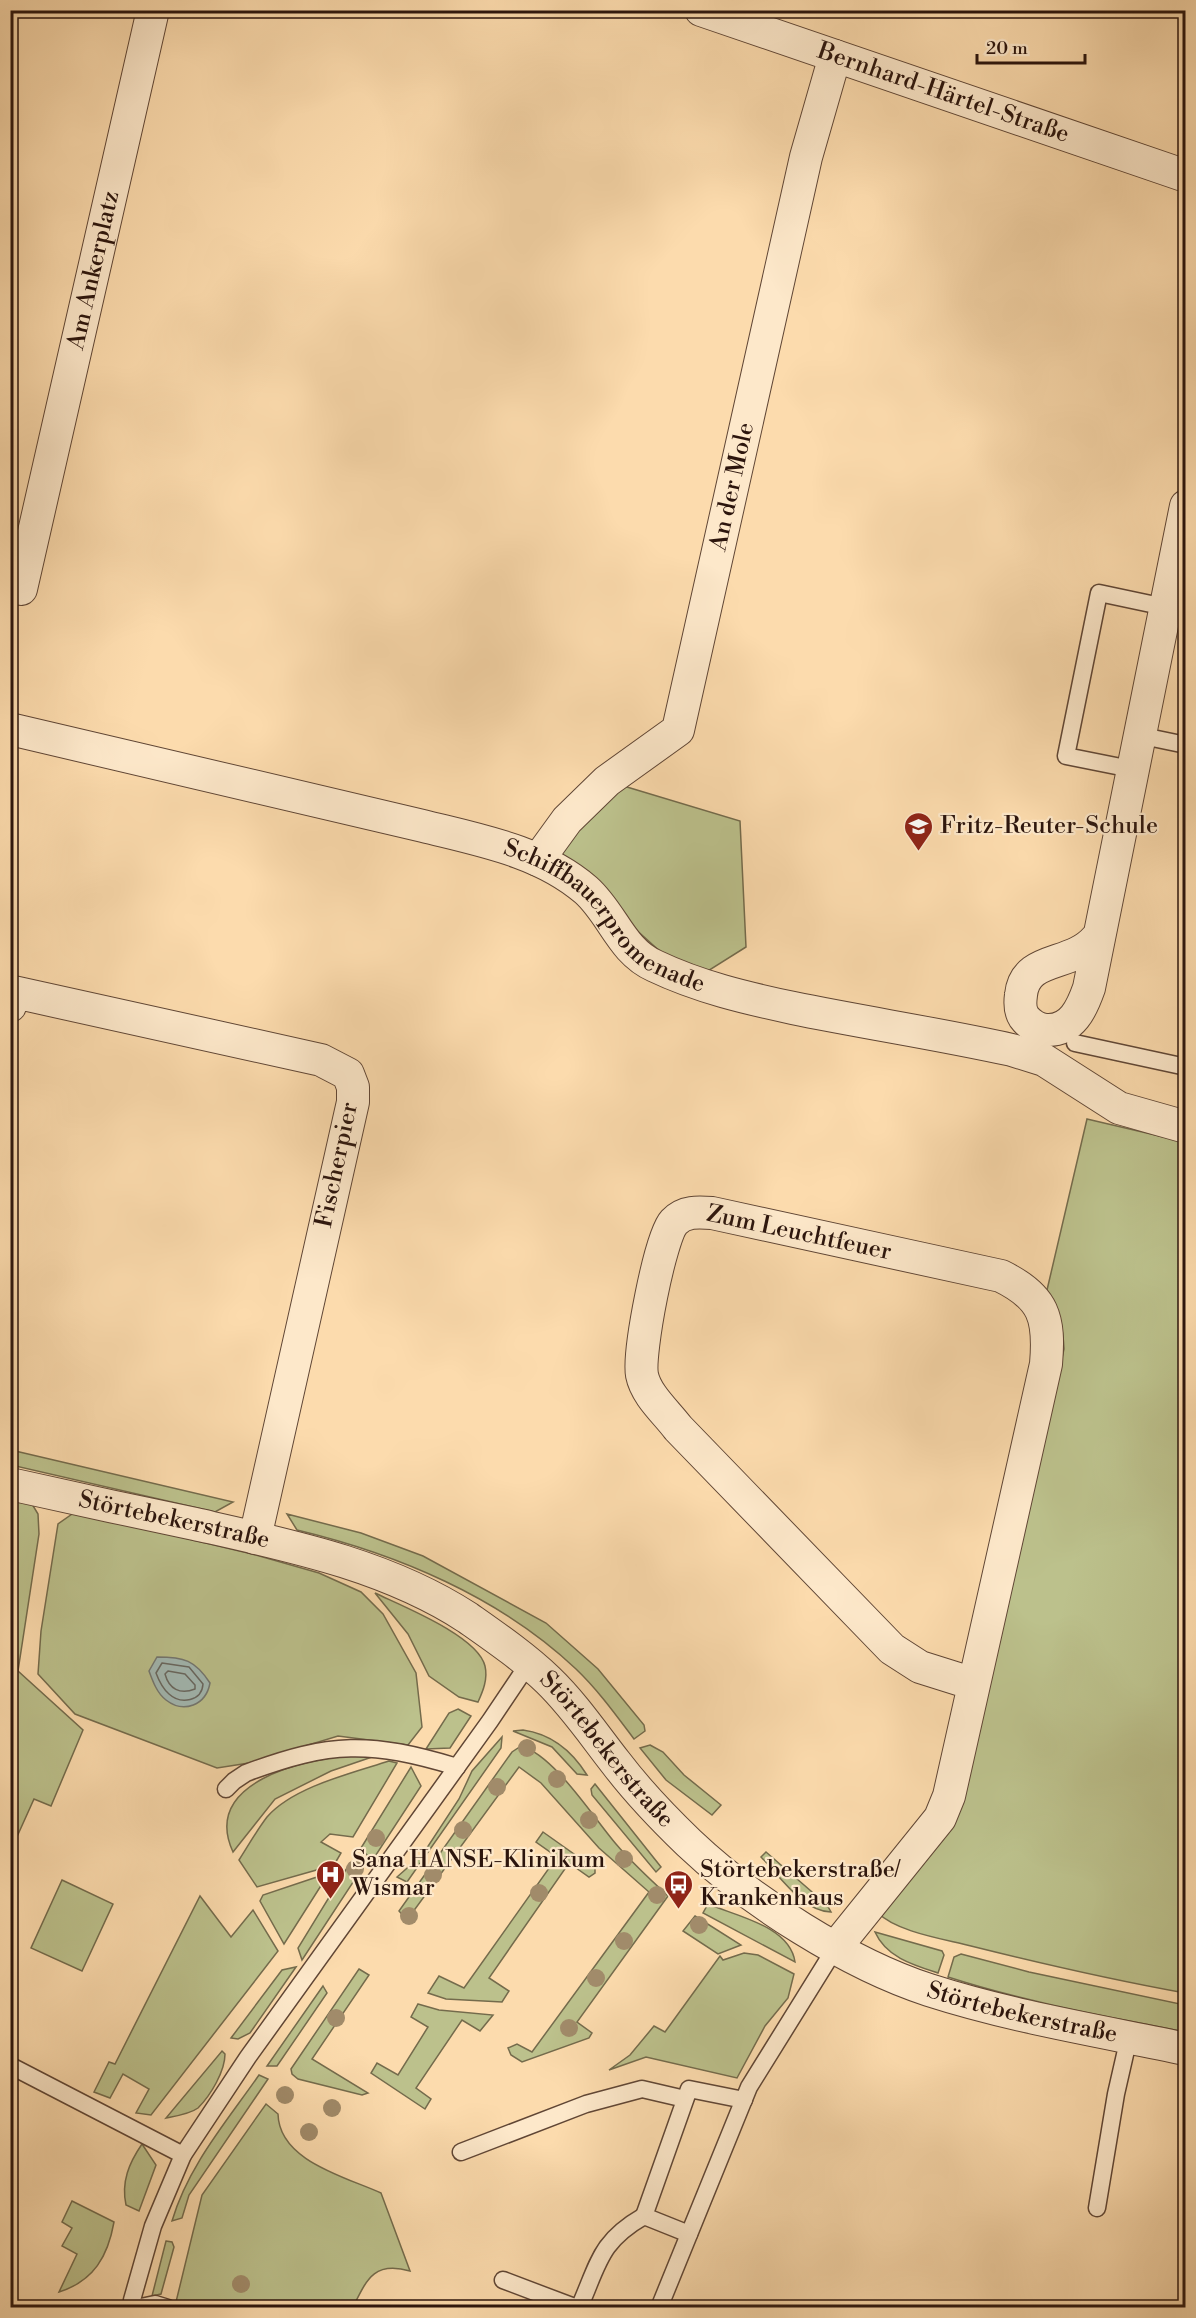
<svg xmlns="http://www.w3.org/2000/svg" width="1196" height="2318" viewBox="0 0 1196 2318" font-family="'Libre Bodoni',serif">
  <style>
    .green { fill: #bcc18c; stroke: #746b4c; stroke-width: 1.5 }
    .water { fill: #a2b9b4; stroke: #737771; stroke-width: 1.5 }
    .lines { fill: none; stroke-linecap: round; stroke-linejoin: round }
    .shore { stroke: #676760; stroke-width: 1.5 }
    .lane-casing { stroke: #604635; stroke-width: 19 }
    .street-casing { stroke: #604635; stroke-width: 34 }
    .lane { stroke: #fde8ca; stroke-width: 16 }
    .street { stroke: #fde8ca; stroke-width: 32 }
    .tree { fill: #a18b6a }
    .labels { text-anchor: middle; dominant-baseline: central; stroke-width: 4.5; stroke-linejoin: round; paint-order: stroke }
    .street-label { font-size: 24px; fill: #2c150d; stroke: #fde8ca }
    .poi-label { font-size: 24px; fill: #2c150d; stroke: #fde8ca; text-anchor: start }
  </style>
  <rect width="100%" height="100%" fill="#fcdbad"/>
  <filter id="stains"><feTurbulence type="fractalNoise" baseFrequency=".00333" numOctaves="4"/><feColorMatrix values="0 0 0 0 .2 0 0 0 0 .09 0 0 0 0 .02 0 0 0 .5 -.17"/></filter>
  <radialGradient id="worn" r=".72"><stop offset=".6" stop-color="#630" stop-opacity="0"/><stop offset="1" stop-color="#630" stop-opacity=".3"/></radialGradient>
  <g class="green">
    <polygon points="617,784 740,821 746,947 700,976 673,963 552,854"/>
    <path d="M1087 1119 1185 1142V1993C1113 1980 1043 1964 971 1946 944 1939 897 1932 878 1913L963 1800 1064 1349C1063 1326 1058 1310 1047 1290Z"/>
    <polygon points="11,1450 233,1502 215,1512 11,1465"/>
    <polygon points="11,1499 32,1504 38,1514 39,1534 18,1671 83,1730 51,1806 34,1799 11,1850"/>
    <polygon points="75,1512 252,1554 319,1573 361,1592 383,1614 416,1673 422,1727 408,1745 338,1736 249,1763 217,1768 75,1714 38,1674 41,1631 58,1524"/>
    <path d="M287 1514 361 1533 423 1556 546 1623 598 1669 644 1725 645 1731 634 1739C616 1715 598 1690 576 1669 500 1597 397 1554 297 1530Z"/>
    <path d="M375 1593C402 1606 478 1636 485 1666 488 1679 483 1691 478 1702L459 1697 429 1676 408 1634Z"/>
    <polygon points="458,1709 471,1716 450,1748 426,1749 449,1713"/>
    <path d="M523 1730C552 1734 572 1751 587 1775L577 1774 552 1747 513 1731Z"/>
    <polygon points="502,1737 501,1748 407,1882 397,1877 423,1854 459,1799 472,1771"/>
    <polygon points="650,1745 663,1752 684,1775 721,1805 712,1815 666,1780 640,1748"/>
    <path d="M521 1746C554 1755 593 1817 616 1844 632 1863 650 1879 668 1896L577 2022 592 2033 589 2038 522 2062 511 2055 508 2048 517 2044 532 2052 649 1892 599 1848 541 1783 519 1767 407 1920 399 1911 512 1752Z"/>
    <path d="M353 1755 372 1757 331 1771 275 1799 233 1852C201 1782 304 1759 353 1755Z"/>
    <path d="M389 1761 397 1763 353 1837 330 1834 321 1842 341 1853 334 1865 257 1887 239 1860C248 1846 257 1830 267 1817 293 1787 352 1773 389 1761Z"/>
    <polygon points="411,1767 421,1786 372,1861 361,1848"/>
    <polygon points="595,1784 661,1867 656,1872 592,1795 591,1789"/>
    <polygon points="543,1832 595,1869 595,1873 589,1877 569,1863 489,1978 509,1991 502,2002 446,1999 428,1993 439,1976 464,1988 557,1857 536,1842"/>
    <path d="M766 1852 827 1905 831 1912C802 1911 780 1876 761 1857Z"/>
    <polygon points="350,1863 365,1864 302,1960 298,1948"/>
    <polygon points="329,1873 284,1944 260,1901 263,1895"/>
    <polygon points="62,1880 113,1904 82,1971 31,1948"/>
    <polygon points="200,1896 231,1937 253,1910 278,1951 151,2115 136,2113 149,2089 123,2074 110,2098 94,2092 109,2062 115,2064"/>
    <path d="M708 1904C736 1916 790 1926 795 1962L703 1913Z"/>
    <polygon points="695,1916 741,1945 718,1954 683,1931"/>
    <path d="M875 1932 942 1951 944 1955 938 1973C913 1965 886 1957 875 1932Z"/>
    <polygon points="744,1953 758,1955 794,1974 788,1998 765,2026 737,2078 646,2057 609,2070 630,2055 654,2026 665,2032 720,1956 723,1960"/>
    <path d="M961 1954 1029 1972 1185 2005V2032C1106 2016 1025 2002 948 1977L954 1957Z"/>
    <polygon points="296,1967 250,2033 238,2039 231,2038 282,1970"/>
    <polygon points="359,1969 369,1975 312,2059 368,2093 362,2095 298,2079 292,2074 291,2069"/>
    <polygon points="323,1986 327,1993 277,2066 267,2066"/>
    <polygon points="418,2004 439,2010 493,2015 480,2031 462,2020 416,2088 431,2099 425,2109 371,2073 377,2063 398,2075 428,2027 411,2017"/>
    <path d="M222 2051 225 2054C225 2071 211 2095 198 2108 190 2114 176 2116 166 2118Z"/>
    <path d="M259 2075 268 2079 189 2195 182 2218 172 2221C188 2166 227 2121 259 2075Z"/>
    <path d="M266 2104 278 2114C279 2161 346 2177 381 2193L410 2271C374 2261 367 2279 353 2307L178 2308 175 2306 202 2195Z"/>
    <path d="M142 2144 156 2165 139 2211 126 2205C121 2182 129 2163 142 2144Z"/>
    <path d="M72 2201 114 2222C108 2256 94 2281 59 2292L77 2254 62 2246 72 2228 62 2222Z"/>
    <polygon points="166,2241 172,2242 174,2247 161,2294 152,2296"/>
  </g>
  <path class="water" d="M157 1657C184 1657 195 1660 210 1683 206 1705 184 1714 166 1700 157 1693 153 1682 149 1671Z"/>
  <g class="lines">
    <g class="shore">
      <path d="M162 1663 189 1667 203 1684C202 1701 181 1705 169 1694 162 1688 159 1681 156 1673Z"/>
      <path d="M168 1671 185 1674 195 1685V1689C180 1695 169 1689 165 1674Z"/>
    </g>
    <defs>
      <g id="lane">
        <polyline points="1138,735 1186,745"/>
        <polyline points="1131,769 1066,756 1099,593 1165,607"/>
        <polyline points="1075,1043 1186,1067"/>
        <path d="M226 1789 234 1781 246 1773C331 1741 370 1741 457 1767"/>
        <polyline points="11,2066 183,2155"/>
        <polyline points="461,2152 586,2104 642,2089 685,2099"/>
        <polyline points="1097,2208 1116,2094 1129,2037"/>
        <polyline points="644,2216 689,2089 744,2100"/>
        <polyline points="503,2280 577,2308"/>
        <polyline points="132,2300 153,2226 183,2155 248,2057 490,1721 529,1663"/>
        <polyline points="136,2308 155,2304 168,2308"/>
        <path d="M579 2308C599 2263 599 2242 644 2216L689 2234"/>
        <polyline points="659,2308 749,2087 836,1947"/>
      </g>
      <g id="street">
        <path id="s1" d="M701 10 1186 176"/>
        <path id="s2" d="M21 589 153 10"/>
        <path id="s3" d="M10 729 423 826C479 840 541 851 586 890 613 914 621 951 655 966 699 987 746 998 793 1008 866 1023 940 1034 1012 1050L1044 1060 1119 1108 1186 1127"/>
        <path id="s4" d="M538 860 567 820 607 781 678 730 806 157 835 56"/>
        <path d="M1096 939C1071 968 1025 955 1021 995 1020 1002 1020 1011 1024 1017 1029 1024 1038 1030 1047 1030 1072 1031 1082 1008 1089 988L1186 506"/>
        <polyline points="10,1006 14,992 321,1060 348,1074 353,1087 353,1102 255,1538"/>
        <path id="s5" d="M10 1484C72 1498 133 1511 195 1524 288 1545 387 1565 468 1618 495 1637 524 1657 548 1680 574 1705 594 1735 616 1763 638 1792 663 1818 689 1843 750 1901 849 1964 929 1990 1013 2017 1100 2031 1186 2049"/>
        <path d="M836 1947 940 1818 949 1796 1046 1364C1050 1318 1044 1297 1001 1276L712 1213C698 1212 684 1211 674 1222 660 1237 638 1353 642 1375 646 1395 666 1412 678 1428L892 1649 920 1667 974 1684"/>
      </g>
    </defs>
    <use href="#lane" class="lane-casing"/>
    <use href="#street" class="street-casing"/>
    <use href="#lane" class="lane"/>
    <use href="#street" class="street"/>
  </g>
  <g class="tree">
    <circle cx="527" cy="1748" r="9"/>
    <circle cx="557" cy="1779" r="9"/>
    <circle cx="497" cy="1787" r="9"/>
    <circle cx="589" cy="1820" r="9"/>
    <circle cx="463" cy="1830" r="9"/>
    <circle cx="376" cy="1838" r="9"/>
    <circle cx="624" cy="1859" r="9"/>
    <circle cx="355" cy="1869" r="9"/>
    <circle cx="433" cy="1875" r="9"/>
    <circle cx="539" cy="1893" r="9"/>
    <circle cx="657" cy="1895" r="9"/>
    <circle cx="409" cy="1916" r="9"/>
    <circle cx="699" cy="1925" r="9"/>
    <circle cx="624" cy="1941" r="9"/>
    <circle cx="596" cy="1978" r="9"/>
    <circle cx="336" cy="2018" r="9"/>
    <circle cx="569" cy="2028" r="9"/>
    <circle cx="285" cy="2095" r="9"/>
    <circle cx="332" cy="2108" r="9"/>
    <circle cx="309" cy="2132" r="9"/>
    <circle cx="241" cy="2284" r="9"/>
  </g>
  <defs>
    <symbol id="school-pin" viewBox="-11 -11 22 30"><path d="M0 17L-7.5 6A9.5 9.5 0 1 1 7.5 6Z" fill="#8f2418" stroke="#fde8ca"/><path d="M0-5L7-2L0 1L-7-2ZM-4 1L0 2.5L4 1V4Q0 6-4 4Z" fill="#fff"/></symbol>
    <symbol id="hospital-pin" viewBox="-11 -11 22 30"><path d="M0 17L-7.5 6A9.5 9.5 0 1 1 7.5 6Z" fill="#8f2418" stroke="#fde8ca"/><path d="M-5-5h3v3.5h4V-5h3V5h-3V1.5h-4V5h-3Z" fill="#fff"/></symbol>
    <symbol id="bus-pin" viewBox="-11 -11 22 30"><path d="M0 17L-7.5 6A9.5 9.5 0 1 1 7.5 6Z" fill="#8f2418" stroke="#fde8ca"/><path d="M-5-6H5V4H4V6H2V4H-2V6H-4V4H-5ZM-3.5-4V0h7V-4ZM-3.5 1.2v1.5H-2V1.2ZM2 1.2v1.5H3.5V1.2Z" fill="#fff"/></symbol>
  </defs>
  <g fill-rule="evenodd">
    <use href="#school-pin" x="902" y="810" width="33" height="45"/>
    <use href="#hospital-pin" x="314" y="1858" width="33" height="45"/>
    <use href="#bus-pin" x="662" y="1868" width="33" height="45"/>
  </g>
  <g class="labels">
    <g class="street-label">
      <text stroke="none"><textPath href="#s1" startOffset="256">Bernhard-Härtel-Straße</textPath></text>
      <text stroke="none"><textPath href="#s2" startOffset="327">Am Ankerplatz</textPath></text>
      <text stroke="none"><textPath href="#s4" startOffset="442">An der Mole</textPath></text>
      <text stroke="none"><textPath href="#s3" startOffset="633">Schiffbauerpromenade</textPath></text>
      <text transform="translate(337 1165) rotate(-78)">Fischerpier</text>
      <text transform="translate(799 1233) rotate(12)">Zum Leuchtfeuer</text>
      <text stroke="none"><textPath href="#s5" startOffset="168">Störtebekerstraße</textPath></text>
      <text stroke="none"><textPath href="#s5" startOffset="672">Störtebekerstraße</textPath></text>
      <text stroke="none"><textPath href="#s5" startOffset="1176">Störtebekerstraße</textPath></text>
    </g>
    <g class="poi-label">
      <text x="940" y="826">Fritz-Reuter-Schule</text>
      <text x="352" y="1860">Sana HANSE-Klinikum<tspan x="352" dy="28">Wismar</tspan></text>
      <text x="700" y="1870">Störtebekerstraße/<tspan x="700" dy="28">Krankenhaus</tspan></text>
    </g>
  </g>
  <rect width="1196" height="2318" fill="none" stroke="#fcdbad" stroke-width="36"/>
  <rect x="12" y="12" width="1172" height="2294" fill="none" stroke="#2c150d" stroke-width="3"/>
  <rect x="18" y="18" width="1160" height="2282" fill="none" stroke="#2c150d" stroke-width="1.5"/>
  <path d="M977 54v9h108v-9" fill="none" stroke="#2c150d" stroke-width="3"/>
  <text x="986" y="54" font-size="18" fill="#2c150d" stroke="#fde8ca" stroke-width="4.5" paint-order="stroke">20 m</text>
  <rect width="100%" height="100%" filter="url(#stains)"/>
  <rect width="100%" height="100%" fill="url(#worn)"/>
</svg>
